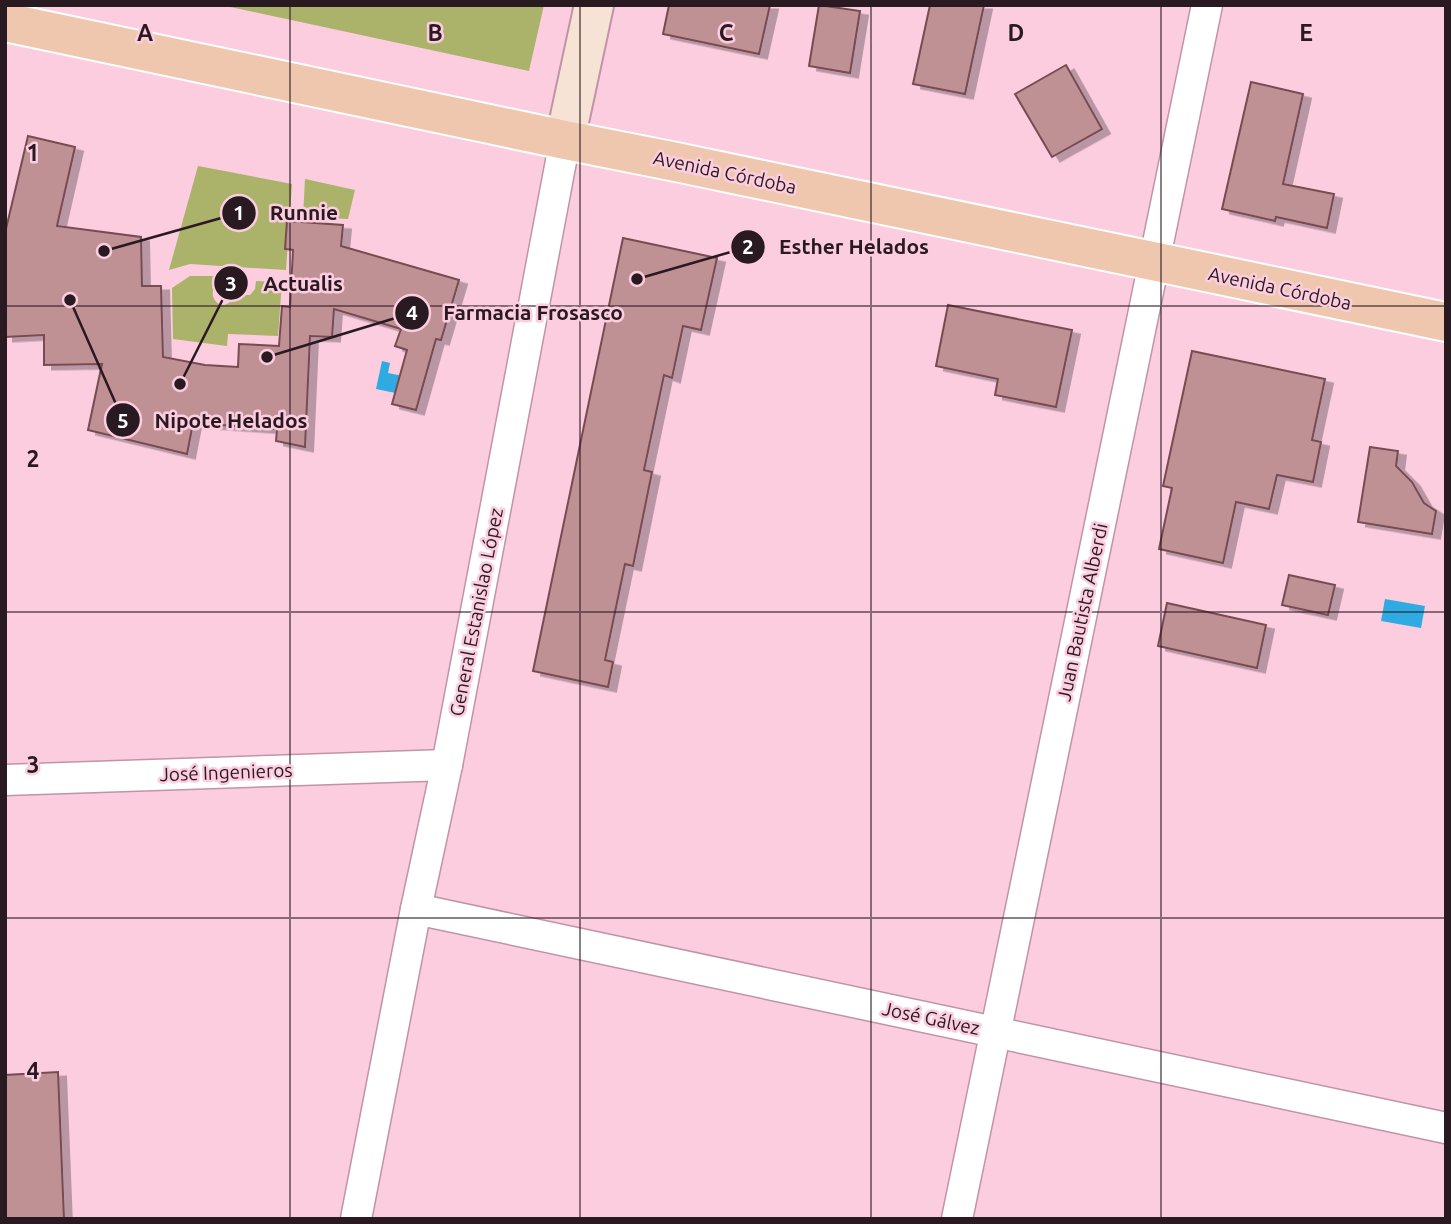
<svg xmlns="http://www.w3.org/2000/svg" width="1451" height="1224" viewBox="0 0 1451 1224" font-family="Ubuntu,sans-serif">
  <style>
    .green { fill: #abb26a }
    .water { fill: #30abe2 }
    .building { fill: #bf9094; stroke: #774c51; stroke-width: 2; filter: url(#shadow) }
    .lines { fill: none; stroke-linecap: round; stroke-linejoin: round }
    .street-casing { stroke: #c094a6; stroke-width: 33 }
    .secondary-casing { stroke: #c094a6; stroke-width: 42 }
    .primary-casing { stroke: #fff; stroke-width: 42 }
    .street { stroke: #fff; stroke-width: 30 }
    .secondary { stroke: #f7e3d6; stroke-width: 38 }
    .primary { stroke: #efc7ae; stroke-width: 38 }
    .grid { fill: none; stroke: #291920; stroke-width: 2; stroke-opacity: 0.55 }
    .labels { text-anchor: middle; dominant-baseline: central; stroke-width: 5; stroke-linejoin: round; paint-order: stroke }
    .street-label { font-size: 19px; fill: #291920; stroke: #fbcddf }
    .grid-label { font-size: 23px; text-anchor: middle; font-weight: bold; fill: #291920; stroke: #fbcddf; stroke-width: 5; stroke-linejoin: round; paint-order: stroke }
    .leader { fill: none; stroke: #291920; stroke-width: 2.5 }
    .callout-dot { fill: #291920; stroke: #fbcddf; stroke-width: 2.5 }
    .mark-label { font-size: 21px; text-anchor: middle; font-weight: bold; fill: #fff }
    .callout-label { font-size: 21px; text-anchor: middle; font-weight: bold; fill: #291920; stroke: #fbcddf; stroke-width: 5; stroke-linejoin: round; paint-order: stroke }
  </style>
  <defs>
    <filter id="shadow"><feDropShadow dx="8" dy="4.5" stdDeviation="0" flood-color="#0004"/></filter>
  </defs>
  <rect width="100%" height="100%" fill="#fbcddf"/>
  <g class="green">
    <polygon points="221,5 544,5 529,71"/>
    <polygon points="198,166 292,184 286,270 190,264 169,270"/>
    <polygon points="305,179 355,190 348,219 303,217"/>
    <path d="M190 276H223L228 285C201 281 215 315 230 302 235 298 233 296 232 290L240 295H250L255 289 256 281 282 282 278 336 228 334 227 346 173 339 172 288Z"/>
  </g>
  <g class="water">
    <polygon points="382,361 390,363 388,373 424,380 420,398 376,389"/>
    <polygon points="1385,599 1425,606 1421,628 1381,621"/>
  </g>
  <g class="building">
    <polygon points="669,5 770,5 759,54 663,34"/>
    <polygon points="819,5 860,11 850,73 809,66"/>
    <polygon points="930,5 984,5 965,94 913,84"/>
    <polygon points="1066,65 1102,129 1052,157 1015,94"/>
    <polygon points="1251,82 1303,94 1283,184 1334,194 1327,228 1276,217 1275,221 1222,209"/>
    <polygon points="28,136 75,147 57,226 141,237 142,286 161,286 163,357 205,365 238,367 239,344 279,346 282,306 290,307 293,250 285,249 287,221 343,225 341,246 459,280 441,340 436,339 416,410 392,404 407,350 395,346 401,329 334,309 332,337 310,336 305,447 276,441 277,429 193,423 187,454 88,430 102,364 44,365 44,335 5,337 5,233"/>
    <polygon points="623,238 717,258 701,330 683,326 672,378 664,375 644,470 652,472 633,566 625,564 605,660 613,662 608,687 533,671"/>
    <polygon points="948,305 1072,330 1056,407 995,395 998,379 936,366"/>
    <polygon points="1192,351 1325,379 1312,440 1321,442 1313,482 1277,475 1269,509 1236,502 1223,563 1159,549 1172,488 1163,486"/>
    <polygon points="1370,447 1398,451 1396,466 1412,482 1424,503 1436,511 1432,534 1358,522"/>
    <polygon points="1289,575 1335,585 1328,615 1282,605"/>
    <polygon points="1167,603 1266,625 1257,668 1158,646"/>
    <polygon points="58,1072 64,1219 5,1219 5,1075"/>
  </g>
  <g class="lines">
    <defs>
      <g id="street">
        <polyline points="5,780 447,765"/>
        <polyline points="416,909 1446,1128"/>
        <polyline points="356,1219 416,909 447,765 565,140"/>
        <polyline points="957,1219 1207,5"/>
      </g>
      <polyline id="secondary" points="565,140 594,5"/>
      <polyline id="primary" points="5,22 565,140 676,162 1446,322"/>
    </defs>
    <use href="#street" class="street-casing"/>
    <use href="#secondary" class="secondary-casing"/>
    <use href="#primary" class="primary-casing"/>
    <use href="#street" class="street"/>
    <use href="#secondary" class="secondary"/>
    <use href="#primary" class="primary"/>
  </g>
  <path class="grid" d="M290 5V1219M580 5V1219M871 5V1219M1161 5V1219M5 306H1446M5 612H1446M5 918H1446"/>
  <g class="labels">
    <g class="street-label">
      <text transform="translate(725 172) rotate(12)">Avenida Córdoba</text>
      <text transform="translate(1280 288) rotate(12)">Avenida Córdoba</text>
      <text transform="translate(476 612) rotate(-79)">General Estanislao López</text>
      <text transform="translate(1082 612) rotate(-78)">Juan Bautista Alberdi</text>
      <text transform="translate(226 772) rotate(-2)">José Ingenieros</text>
      <text transform="translate(931 1018) rotate(12)">José Gálvez</text>
    </g>
  </g>
  <g class="grid-label">
    <text x="145" y="41">A</text>
    <text x="435" y="41">B</text>
    <text x="726" y="41">C</text>
    <text x="1016" y="41">D</text>
    <text x="1306" y="41">E</text>
    <text x="33" y="161">1</text>
    <text x="33" y="467">2</text>
    <text x="33" y="773">3</text>
    <text x="33" y="1079">4</text>
  </g>
  <path class="leader" d="M104 251L239 213M637 279L748 247M180 384L231 283M267 357L412 313M70 300L123 420"/>
  <g class="callout-dot">
    <circle cx="104" cy="251" r="7"/>
    <circle cx="637" cy="279" r="7"/>
    <circle cx="180" cy="384" r="7"/>
    <circle cx="267" cy="357" r="7"/>
    <circle cx="70" cy="300" r="7"/>
    <circle cx="239" cy="213" r="18"/>
    <circle cx="748" cy="247" r="18"/>
    <circle cx="231" cy="283" r="18"/>
    <circle cx="412" cy="313" r="18"/>
    <circle cx="123" cy="420" r="18"/>
  </g>
  <g class="mark-label">
    <text x="239" y="220">1</text>
    <text x="748" y="254">2</text>
    <text x="231" y="291">3</text>
    <text x="412" y="320">4</text>
    <text x="123" y="428">5</text>
  </g>
  <g class="callout-label">
    <text x="304" y="220">Runnie</text>
    <text x="854" y="254">Esther Helados</text>
    <text x="303" y="291">Actualis</text>
    <text x="533" y="320">Farmacia Frosasco</text>
    <text x="231" y="428">Nipote Helados</text>
  </g>
  <rect width="1451" height="1224" fill="none" stroke="#291920" stroke-width="14"/>
</svg>
